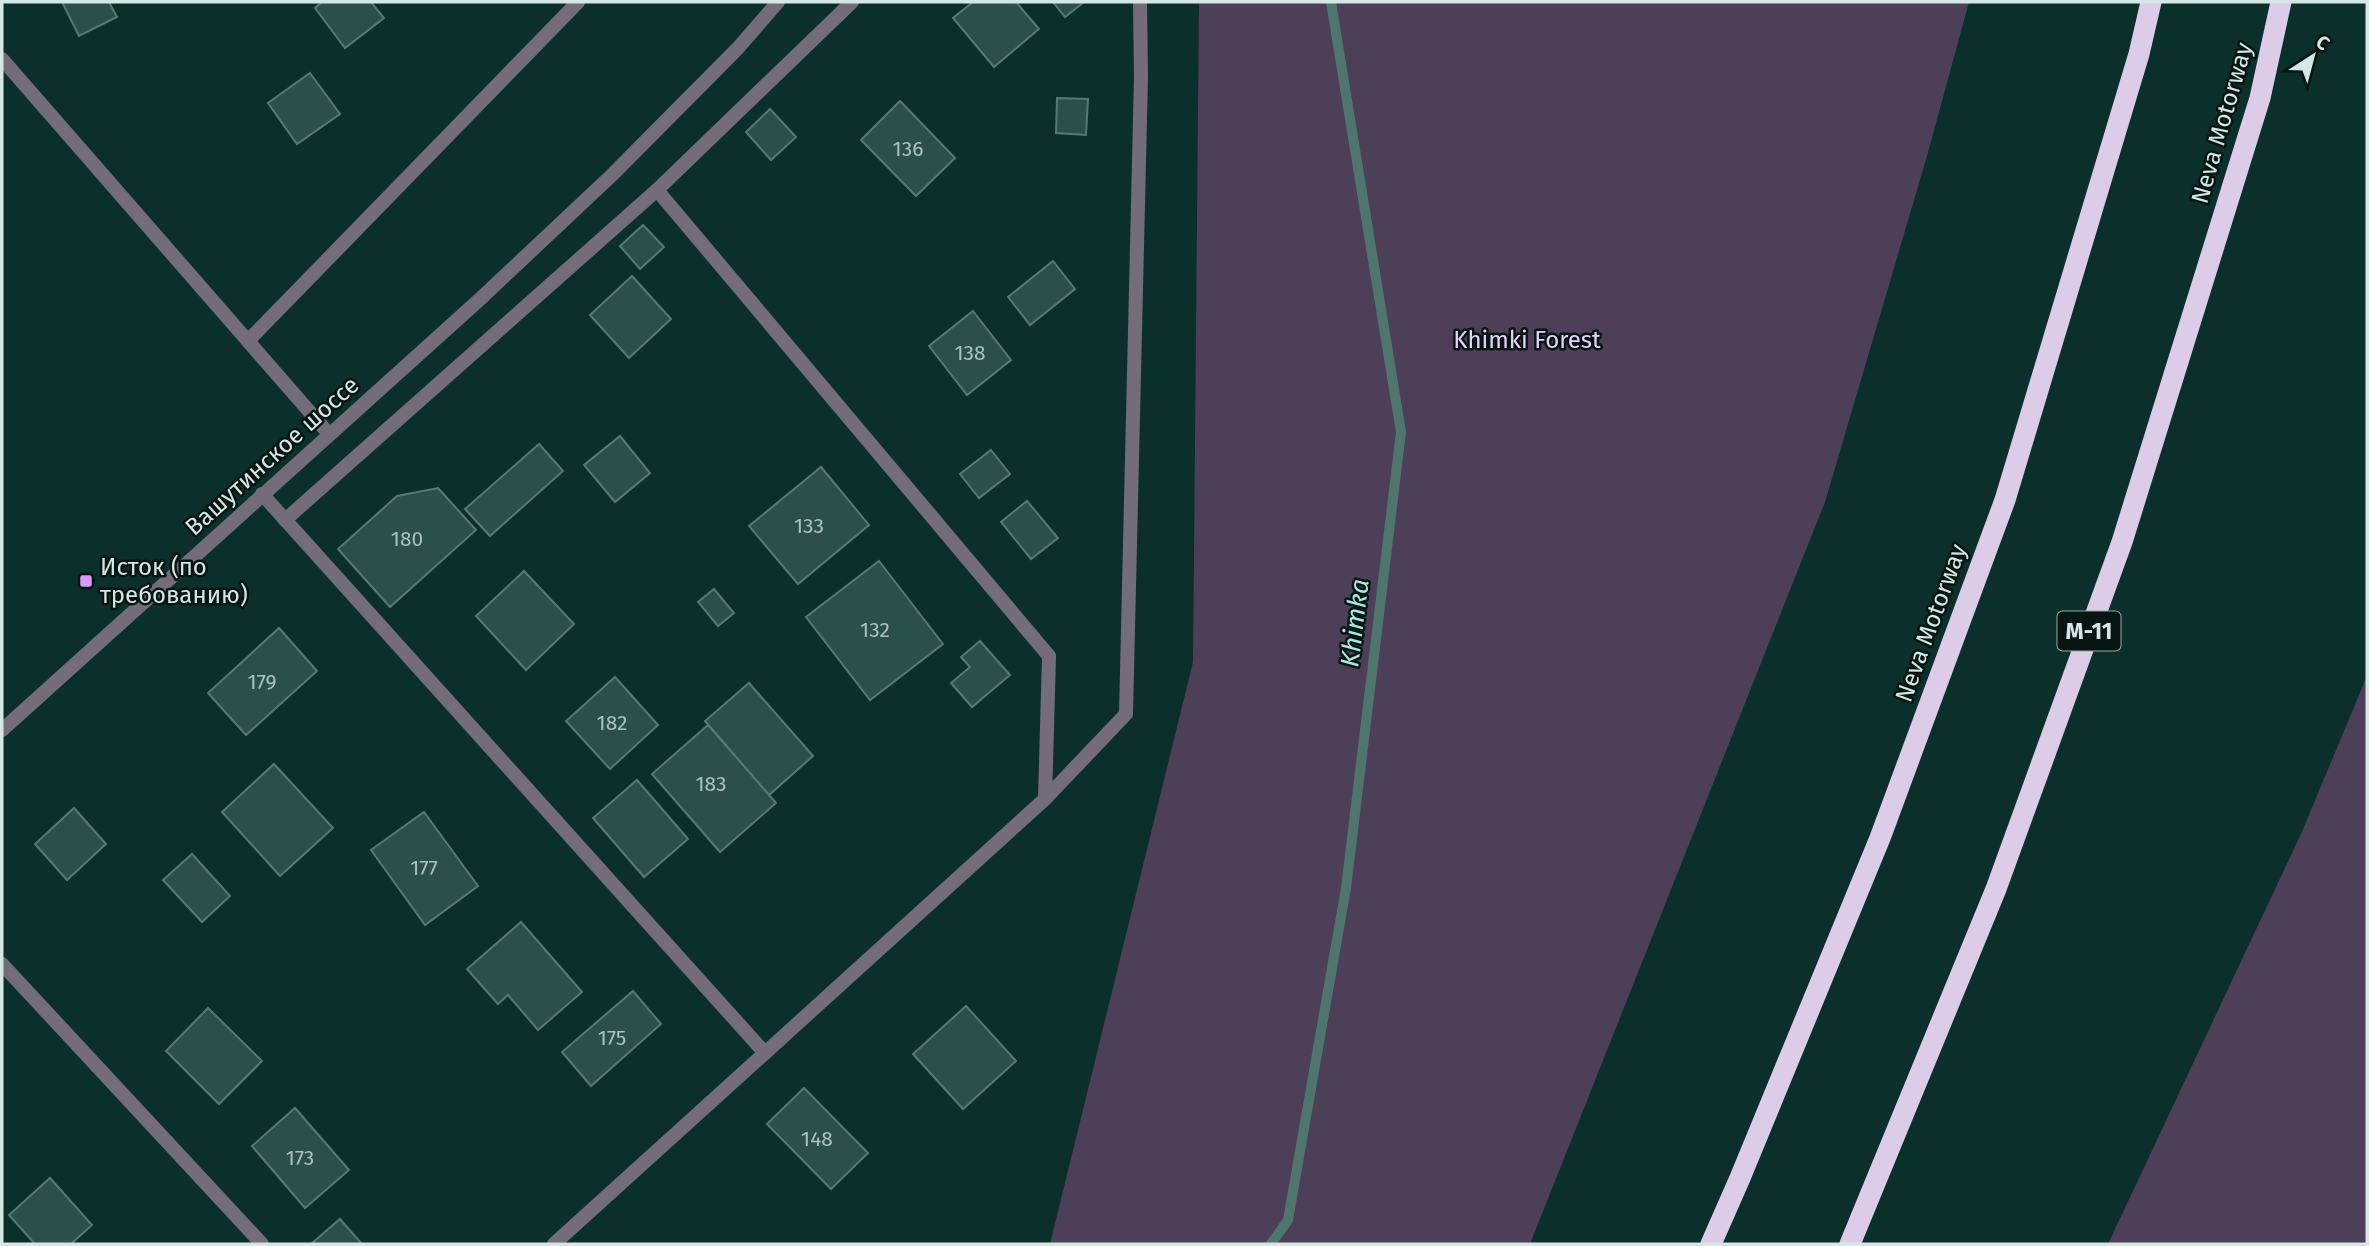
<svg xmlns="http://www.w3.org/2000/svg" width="2369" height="1246" viewBox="0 0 2369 1246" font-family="'Fira Sans',sans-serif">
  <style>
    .green { fill: #4d3f57 }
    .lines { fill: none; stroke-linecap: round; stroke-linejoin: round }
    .stream { stroke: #4f756f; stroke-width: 10 }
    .building { fill: #2b504b; stroke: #557a74; stroke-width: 2 }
    .service { stroke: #746d79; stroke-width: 14 }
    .minor { stroke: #746d79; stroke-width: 14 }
    .tertiary { stroke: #746d79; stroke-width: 14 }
    .motorway { stroke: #dccce8; stroke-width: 21 }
    .poi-dot { fill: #d59cfb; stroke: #071513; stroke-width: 2.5 }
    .labels { text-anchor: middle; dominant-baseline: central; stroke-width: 5; stroke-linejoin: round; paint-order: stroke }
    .number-label { font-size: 21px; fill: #aac1be }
    .shield { fill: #071513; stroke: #96a8a5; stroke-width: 2 }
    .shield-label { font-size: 23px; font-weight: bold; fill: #d4e7e4 }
    .street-label { font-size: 24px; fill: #d4e7e4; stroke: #071513 }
    .park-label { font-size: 24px; fill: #e9d2fa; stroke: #071513 }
    .poi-label { font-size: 24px; fill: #d4e7e4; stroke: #071513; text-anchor: start }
    .water-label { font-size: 26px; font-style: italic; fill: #a5ede2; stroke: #071513 }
  </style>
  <rect width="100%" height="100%" fill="#0b302c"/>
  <g class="green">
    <polygon points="1199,2 1969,2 1927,156 1825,502 1530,1244 1050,1244 1193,662"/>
    <polygon points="2367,676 2367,1244 2108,1244 2301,834"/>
  </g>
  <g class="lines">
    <polyline class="stream" points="1271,1244 1288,1220 1346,888 1401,432 1331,2"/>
  </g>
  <g class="building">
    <polygon points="62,2 109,2 117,17 79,36"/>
    <polygon points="322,2 371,2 384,18 345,48 315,8"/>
    <polygon points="973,2 1016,2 1039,29 994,67 953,18"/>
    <polygon points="1053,2 1084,2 1065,17"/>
    <polygon points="310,73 340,114 297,144 268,103"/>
    <polygon points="1057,98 1088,99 1086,135 1056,133"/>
    <polygon points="900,101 955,158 916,196 861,140"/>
    <polygon points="770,109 796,137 771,160 746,132"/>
    <polygon points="643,225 664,247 640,269 620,246"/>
    <polygon points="1053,261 1075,289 1030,325 1008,297"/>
    <polygon points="632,276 671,319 629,358 590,315"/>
    <polygon points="973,311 1011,360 967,395 929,346"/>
    <polygon points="620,436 650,473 615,502 584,465"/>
    <polygon points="539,444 563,471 490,536 465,509"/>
    <polygon points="991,450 1010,474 979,498 960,474"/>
    <polygon points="821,467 869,525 798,584 749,526"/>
    <polygon points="438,488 476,530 390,607 338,549 397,496"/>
    <polygon points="1027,501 1058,538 1031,559 1001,522"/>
    <polygon points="879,561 943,644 870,700 806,617"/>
    <polygon points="524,571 574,624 526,670 476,616"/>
    <polygon points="714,589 734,613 718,626 698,602"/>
    <polygon points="279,628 317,671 246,735 208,693"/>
    <polygon points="980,641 1010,675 972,707 951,683 970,667 961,657"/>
    <polygon points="615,677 658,725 610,769 566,721"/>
    <polygon points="749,683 813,756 769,795 705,721"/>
    <polygon points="708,725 776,803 720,852 652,774"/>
    <polygon points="274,764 333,828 280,876 222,812"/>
    <polygon points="637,780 688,839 644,877 593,818"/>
    <polygon points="74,808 106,844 67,880 35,844"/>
    <polygon points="424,812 478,886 425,925 371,850"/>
    <polygon points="192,854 230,896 202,922 163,880"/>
    <polygon points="521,922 582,992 538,1030 508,995 498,1004 467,969"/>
    <polygon points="633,991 661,1024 591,1086 562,1052"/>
    <polygon points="966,1006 1016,1061 963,1109 913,1054"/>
    <polygon points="208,1008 262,1061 219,1104 166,1051"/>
    <polygon points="804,1088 868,1153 831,1189 767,1124"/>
    <polygon points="295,1108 349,1170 305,1208 252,1146"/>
    <polygon points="50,1178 92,1225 71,1244 35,1244 9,1215"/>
    <polygon points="340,1219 362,1244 311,1244"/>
  </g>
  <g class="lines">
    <g class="service">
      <polyline points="2,59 329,434"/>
      <polyline points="657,190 1049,656 1045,799 765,1053"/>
      <polyline points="248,341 578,2"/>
      <polyline points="285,520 657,190 852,2"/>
      <polyline points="1045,799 1126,714 1141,76 1140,2"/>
    </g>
    <g class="minor">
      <polyline points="262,494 765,1053 554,1244"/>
      <polyline points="2,964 262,1244"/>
    </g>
    <polyline class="tertiary" points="2,730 479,300 612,175 738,48 778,2"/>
    <g class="motorway">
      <polyline points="1711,1244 1740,1178 1880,838 2005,500 2139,54 2151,2"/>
      <polyline points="1850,1244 1996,889 2122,542 2260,98 2281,2"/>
    </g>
  </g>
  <rect class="poi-dot" x="79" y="574" width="14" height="14" rx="3.5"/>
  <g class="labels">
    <g class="number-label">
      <text x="908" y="149">136</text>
      <text x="970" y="353">138</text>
      <text x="809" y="526">133</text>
      <text x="407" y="539">180</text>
      <text x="875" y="630">132</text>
      <text x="262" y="682">179</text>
      <text x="612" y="723">182</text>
      <text x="711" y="784">183</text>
      <text x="424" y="868">177</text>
      <text x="612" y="1038">175</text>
      <text x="817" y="1139">148</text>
      <text x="300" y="1158">173</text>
    </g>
    <rect class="shield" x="2057.5" y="611.5" width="63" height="39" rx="5"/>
    <g class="shield-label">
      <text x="2089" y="631">М-11</text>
    </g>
    <g class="street-label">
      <text transform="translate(2222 123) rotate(-74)">Neva Motorway</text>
      <text transform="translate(272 456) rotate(-42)">Вашутинское шоссе</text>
      <text transform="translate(1931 623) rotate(-70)">Neva Motorway</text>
    </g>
    <g class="park-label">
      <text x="1527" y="340">Khimki Forest</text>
    </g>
    <g class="poi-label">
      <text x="100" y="567">Исток (по<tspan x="100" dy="28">требованию)</tspan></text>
    </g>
    <g class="water-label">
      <text transform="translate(1355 623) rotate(-83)">Khimka</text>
    </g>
  </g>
  <rect width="2369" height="1246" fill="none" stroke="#d4e7e4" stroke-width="7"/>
  <g transform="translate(2313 56) rotate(36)" stroke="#071513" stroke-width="5" paint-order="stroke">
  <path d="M0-5L12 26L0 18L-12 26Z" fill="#d4e7e4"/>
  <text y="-10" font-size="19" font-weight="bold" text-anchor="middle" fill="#d4e7e4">С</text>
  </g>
</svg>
